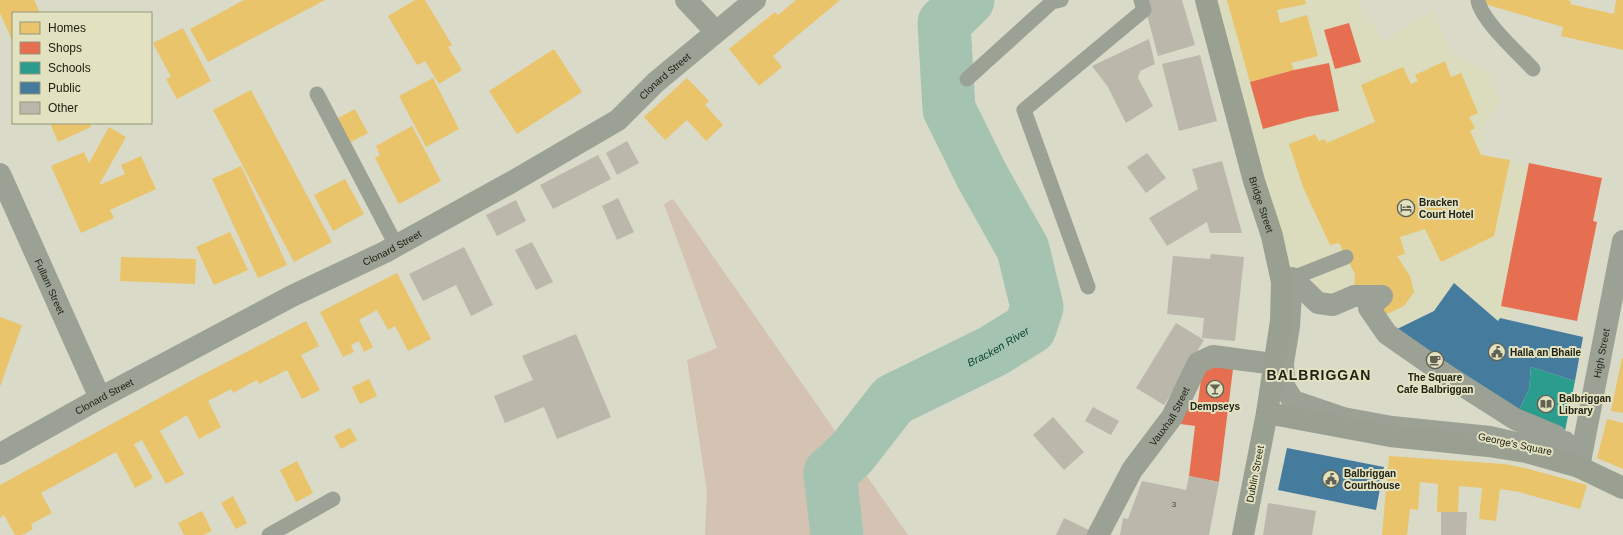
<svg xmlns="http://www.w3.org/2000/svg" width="1623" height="535" viewBox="0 0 1623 535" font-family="Helvetica,sans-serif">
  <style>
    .built { fill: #dbdbbd }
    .green { fill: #d4c2b2 }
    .homes { fill: #e9c46a }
    .shops { fill: #e76f51 }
    .schools { fill: #2a9d8f }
    .public { fill: #457b9d }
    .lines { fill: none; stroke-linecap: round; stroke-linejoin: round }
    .river { stroke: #a5c3b1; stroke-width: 53 }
    .building { fill: #bbb7ab }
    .lane { stroke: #9ba295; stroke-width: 15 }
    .street { stroke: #9ba295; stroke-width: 22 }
    .secondary { stroke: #99a092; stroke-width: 22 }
    .labels { text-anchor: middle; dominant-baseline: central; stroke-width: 4; stroke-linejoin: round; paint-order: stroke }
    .number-label { font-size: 8px; fill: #48463a }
    .street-label { font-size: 10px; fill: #212115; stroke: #e2e2c1 }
    .poi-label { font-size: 10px; font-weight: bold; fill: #212115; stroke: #e2e2c1; text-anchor: start }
    .water-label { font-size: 11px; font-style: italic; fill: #0c4735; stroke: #e2e2c1 }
    .district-label { font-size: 14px; font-weight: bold; letter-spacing: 1px; fill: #212115; stroke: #e2e2c1 }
  </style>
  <rect width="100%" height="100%" fill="#dadac9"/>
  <polygon class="built" points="1215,0 1357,0 1384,42 1433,9 1452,53 1489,73 1500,99 1483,127 1481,155 1531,166 1529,225 1509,320 1500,318 1498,321 1455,283 1434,311 1387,334 1381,297 1333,305 1292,278"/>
  <polygon class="green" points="673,199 908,535 705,535 707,491 687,360 717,348 664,204"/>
  <g class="homes">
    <polygon points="0,0 34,0 40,13 13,13 13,42 0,13"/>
    <polygon points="244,0 325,0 208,62 190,29"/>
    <polygon points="415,0 425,0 452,45 448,47 462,70 439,84 425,61 417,65 388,16"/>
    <polygon points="796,0 840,0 773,56 782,67 759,86 729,49 775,12 778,15"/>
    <polygon points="1227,0 1305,0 1306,4 1277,10 1280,23 1307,15 1318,56 1291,63 1294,70 1250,82"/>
    <polygon points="1486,0 1566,0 1571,1 1570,4 1614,14 1616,0 1623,0 1623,50 1561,36 1563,27 1485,4"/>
    <polygon points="183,28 211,81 177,99 166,79 171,77 153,43"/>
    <polygon points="554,49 582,92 517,134 489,91"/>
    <polygon points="1445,61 1451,77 1461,73 1478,113 1469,117 1475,128 1470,131 1481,155 1510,160 1494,236 1441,262 1425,229 1400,237 1405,254 1397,256 1410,276 1414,292 1404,306 1387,314 1378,314 1354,296 1355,274 1339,243 1330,245 1303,187 1289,144 1315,134 1319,141 1325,139 1327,143 1375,122 1361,85 1403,67 1411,84 1418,81 1415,75"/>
    <polygon points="433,78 459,129 426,147 399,96"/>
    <polygon points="687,78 709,101 705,105 723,125 706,141 687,120 665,140 644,117"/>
    <polygon points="251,90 332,242 294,262 213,110"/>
    <polygon points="355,109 368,133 349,143 336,119"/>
    <polygon points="50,123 90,123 91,127 58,142"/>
    <polygon points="412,126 441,181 399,204 375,158 380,155 376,146"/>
    <polygon points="109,127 126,137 99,185 125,174 121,165 141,156 156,189 110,210 114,218 81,233 51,166 84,152 89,163"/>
    <polygon points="241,166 287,265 258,278 212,179"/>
    <polygon points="345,179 364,214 333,231 314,195"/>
    <polygon points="230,232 248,270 214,285 196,247"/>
    <polygon points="121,257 196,259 195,284 120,281"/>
    <polygon points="397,273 431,339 408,351 395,326 388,330 377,310 359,320 373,347 364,352 359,341 351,345 354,352 343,357 320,312"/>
    <polygon points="0,317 22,325 0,387"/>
    <polygon points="306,321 319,346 301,355 320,390 302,399 287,370 259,384 257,380 233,393 231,389 208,401 221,427 199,439 187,415 160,431 184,474 166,484 142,440 134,444 153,478 135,488 116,452 41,493 52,513 31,524 33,529 22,535 15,535 4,515 0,518 0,485 196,378"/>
    <polygon points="1622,358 1623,358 1623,413 1611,411"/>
    <polygon points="369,379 377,396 360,404 352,387"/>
    <polygon points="1607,419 1623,423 1623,469 1597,458"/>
    <polygon points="350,428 357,440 341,449 334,436"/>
    <polygon points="1389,456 1504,464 1525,468 1587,485 1580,509 1519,492 1500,489 1496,521 1479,519 1482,488 1459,486 1458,512 1437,512 1438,484 1420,482 1418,510 1410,509 1407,535 1382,535"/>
    <polygon points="297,461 313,493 296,502 280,470"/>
    <polygon points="233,496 247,523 236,529 221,503"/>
    <polygon points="202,511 212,531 203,535 184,535 178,523"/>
  </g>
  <g class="shops">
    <polygon points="1349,23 1361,62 1335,69 1324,30"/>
    <polygon points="1329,63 1339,111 1307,117 1263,129 1250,82 1294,70"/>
    <polygon points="1529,163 1602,178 1593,221 1597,222 1577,321 1501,306"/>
    <polygon points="1203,365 1233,369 1219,482 1189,476 1195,426 1180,424 1182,407 1197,409"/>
  </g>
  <polygon class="schools" points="1531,367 1575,381 1565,431 1515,419 1529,389"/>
  <g class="public">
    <polygon points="1454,283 1498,321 1500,318 1583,337 1575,381 1531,367 1529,389 1515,419 1387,334 1434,311"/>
    <polygon points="1287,448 1384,467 1376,510 1278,490"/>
  </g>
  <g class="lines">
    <path class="river" id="s1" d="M837 535 830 473 851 454 893 400 993 351 1030 328 1037 307 1023 249 982 176 949 109 944 23 968 0"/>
  </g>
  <g class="building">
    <polygon points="1143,0 1182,0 1195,45 1158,56"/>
    <polygon points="1149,39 1155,64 1140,71 1138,78 1153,106 1126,123 1108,87 1092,66"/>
    <polygon points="1200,55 1217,121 1179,131 1162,64"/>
    <polygon points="627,141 639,163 617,175 606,153"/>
    <polygon points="1147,153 1166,178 1146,193 1127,167"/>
    <polygon points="598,155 611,179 553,209 540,185"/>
    <polygon points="1222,161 1242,233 1210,233 1207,222 1167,246 1149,218 1198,189 1192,169"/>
    <polygon points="618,198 634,232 617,240 602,206"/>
    <polygon points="516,200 526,221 497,236 486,215"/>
    <polygon points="532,242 553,282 536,290 515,250"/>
    <polygon points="464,247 493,305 471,316 456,285 423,301 409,274"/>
    <polygon points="1211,254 1244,257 1235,341 1202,338 1204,318 1167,314 1173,256 1210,259"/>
    <polygon points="1176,323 1204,340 1164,405 1136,388"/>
    <polygon points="576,334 611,417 557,439 544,407 505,423 494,396 533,380 522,356"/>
    <polygon points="1093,407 1119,421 1111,435 1085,421"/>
    <polygon points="1053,417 1084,452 1064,470 1033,435"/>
    <polygon points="1189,476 1219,482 1209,535 1120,535 1123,518 1128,519 1142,481 1186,490"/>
    <polygon points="1268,503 1316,511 1312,535 1263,535"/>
    <polygon points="1441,512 1467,512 1466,535 1441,535"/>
    <polygon points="1064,518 1095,533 1094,535 1056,535"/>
  </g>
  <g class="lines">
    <g class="lane">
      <path d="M1478 0C1480 19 1519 54 1533 69"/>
      <polyline points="967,79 1052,2 1061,0"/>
      <polyline points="317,94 396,245"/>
      <polyline points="1285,281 1346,257"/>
      <polyline points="1088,287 1024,110 1144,10 1141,0"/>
      <polyline points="269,535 333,499"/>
    </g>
    <g class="street">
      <polyline points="686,0 716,32"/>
      <path id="s2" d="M0 174 100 398"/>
      <polygon points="1292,278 1318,303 1333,305 1354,296 1382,296 1369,308 1387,334 1446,375 1515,419 1556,436 1559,442 1565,442 1565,454 1490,437 1392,427 1343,418 1293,401 1284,386 1283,363 1289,326"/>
      <path id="s3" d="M0 454 100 398 292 296 385 252 510 183 618 120 656 82 755 0"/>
      <path id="s4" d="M1579 467 1623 241"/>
      <path id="s5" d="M1098 535 1132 470 1172 417 1198 363 1213 356 1274 364"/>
    </g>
    <g class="secondary">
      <path id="s6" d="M1206 0 1254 181 1272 236 1282 282 1281 321 1267 413 1243 535"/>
      <polyline points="1267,413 1390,436 1488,446 1526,452 1579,467 1623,488"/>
    </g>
  </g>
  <defs>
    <symbol id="hotel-ring" viewBox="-11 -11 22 22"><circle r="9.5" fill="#e2e2c1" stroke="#626254" stroke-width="1.5"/><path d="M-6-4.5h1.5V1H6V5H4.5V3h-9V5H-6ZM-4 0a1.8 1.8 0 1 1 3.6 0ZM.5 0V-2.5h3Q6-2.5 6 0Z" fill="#626254"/></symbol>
    <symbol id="civic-ring" viewBox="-11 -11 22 22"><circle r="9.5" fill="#e2e2c1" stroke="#626254" stroke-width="1.5"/><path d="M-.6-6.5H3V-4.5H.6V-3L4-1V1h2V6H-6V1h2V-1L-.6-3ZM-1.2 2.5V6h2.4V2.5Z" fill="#626254"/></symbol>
    <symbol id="cafe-ring" viewBox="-11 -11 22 22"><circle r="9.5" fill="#e2e2c1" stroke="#626254" stroke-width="1.5"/><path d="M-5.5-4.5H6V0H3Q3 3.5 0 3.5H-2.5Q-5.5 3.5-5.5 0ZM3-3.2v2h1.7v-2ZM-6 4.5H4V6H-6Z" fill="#626254"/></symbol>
    <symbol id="bar-ring" viewBox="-11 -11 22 22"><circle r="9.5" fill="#e2e2c1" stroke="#626254" stroke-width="1.5"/><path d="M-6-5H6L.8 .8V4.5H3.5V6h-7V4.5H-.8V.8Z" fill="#626254"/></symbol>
    <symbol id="library-ring" viewBox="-11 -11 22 22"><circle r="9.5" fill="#e2e2c1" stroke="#626254" stroke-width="1.5"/><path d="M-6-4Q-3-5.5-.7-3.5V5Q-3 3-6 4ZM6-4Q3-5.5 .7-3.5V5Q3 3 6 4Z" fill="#626254"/></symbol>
  </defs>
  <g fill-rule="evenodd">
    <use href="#hotel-ring" x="1396" y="198" width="20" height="20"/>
    <use href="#civic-ring" x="1487" y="342" width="20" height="20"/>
    <use href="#cafe-ring" x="1425" y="350" width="20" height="20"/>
    <use href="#bar-ring" x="1205" y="379" width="20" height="20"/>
    <use href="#library-ring" x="1536" y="394" width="20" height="20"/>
    <use href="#civic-ring" x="1321" y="469" width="20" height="20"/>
  </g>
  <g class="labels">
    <g class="number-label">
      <text x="1174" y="504">3</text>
    </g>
    <g class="street-label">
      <text stroke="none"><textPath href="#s3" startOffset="767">Clonard Street</textPath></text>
      <text stroke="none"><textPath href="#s6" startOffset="212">Bridge Street</textPath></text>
      <text stroke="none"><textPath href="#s3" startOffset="443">Clonard Street</textPath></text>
      <text stroke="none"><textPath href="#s2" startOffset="123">Fullam Street</textPath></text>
      <text stroke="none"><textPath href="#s4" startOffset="116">High Street</textPath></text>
      <text stroke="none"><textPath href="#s3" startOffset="119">Clonard Street</textPath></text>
      <text stroke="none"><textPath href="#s5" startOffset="139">Vauxhall Street</textPath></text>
      <text transform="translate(1515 444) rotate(12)">George's Square</text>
      <text transform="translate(1255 474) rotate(-79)">Dublin Street</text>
    </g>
    <g class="poi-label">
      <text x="1419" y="202">Bracken<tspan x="1419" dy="12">Court Hotel</tspan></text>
      <text x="1510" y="352">Halla an Bhaile</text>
      <text x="1435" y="377" text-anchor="middle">The Square<tspan x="1435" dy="12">Cafe Balbriggan</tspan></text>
      <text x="1559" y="398">Balbriggan<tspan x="1559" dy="12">Library</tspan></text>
      <text x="1215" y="406" text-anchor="middle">Dempseys</text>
      <text x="1344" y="473">Balbriggan<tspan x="1344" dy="12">Courthouse</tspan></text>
    </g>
    <g class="water-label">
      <text stroke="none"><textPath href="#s1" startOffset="277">Bracken River</textPath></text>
    </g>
    <g class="district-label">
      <text x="1319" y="375">BALBRIGGAN</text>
    </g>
  </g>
  <rect x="12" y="12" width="140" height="112" fill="#e2e2c1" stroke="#95957c"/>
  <rect x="20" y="22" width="20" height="12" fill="#e9c46a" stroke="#95957c"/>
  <text x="48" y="32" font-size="12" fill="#212115">Homes</text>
  <rect x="20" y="42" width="20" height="12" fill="#e76f51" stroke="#95957c"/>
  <text x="48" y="52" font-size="12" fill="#212115">Shops</text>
  <rect x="20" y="62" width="20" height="12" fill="#2a9d8f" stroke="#95957c"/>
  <text x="48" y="72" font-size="12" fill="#212115">Schools</text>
  <rect x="20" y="82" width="20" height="12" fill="#457b9d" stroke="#95957c"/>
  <text x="48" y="92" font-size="12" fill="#212115">Public</text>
  <rect x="20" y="102" width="20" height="12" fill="#bbb7ab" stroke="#95957c"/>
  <text x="48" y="112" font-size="12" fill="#212115">Other</text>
</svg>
